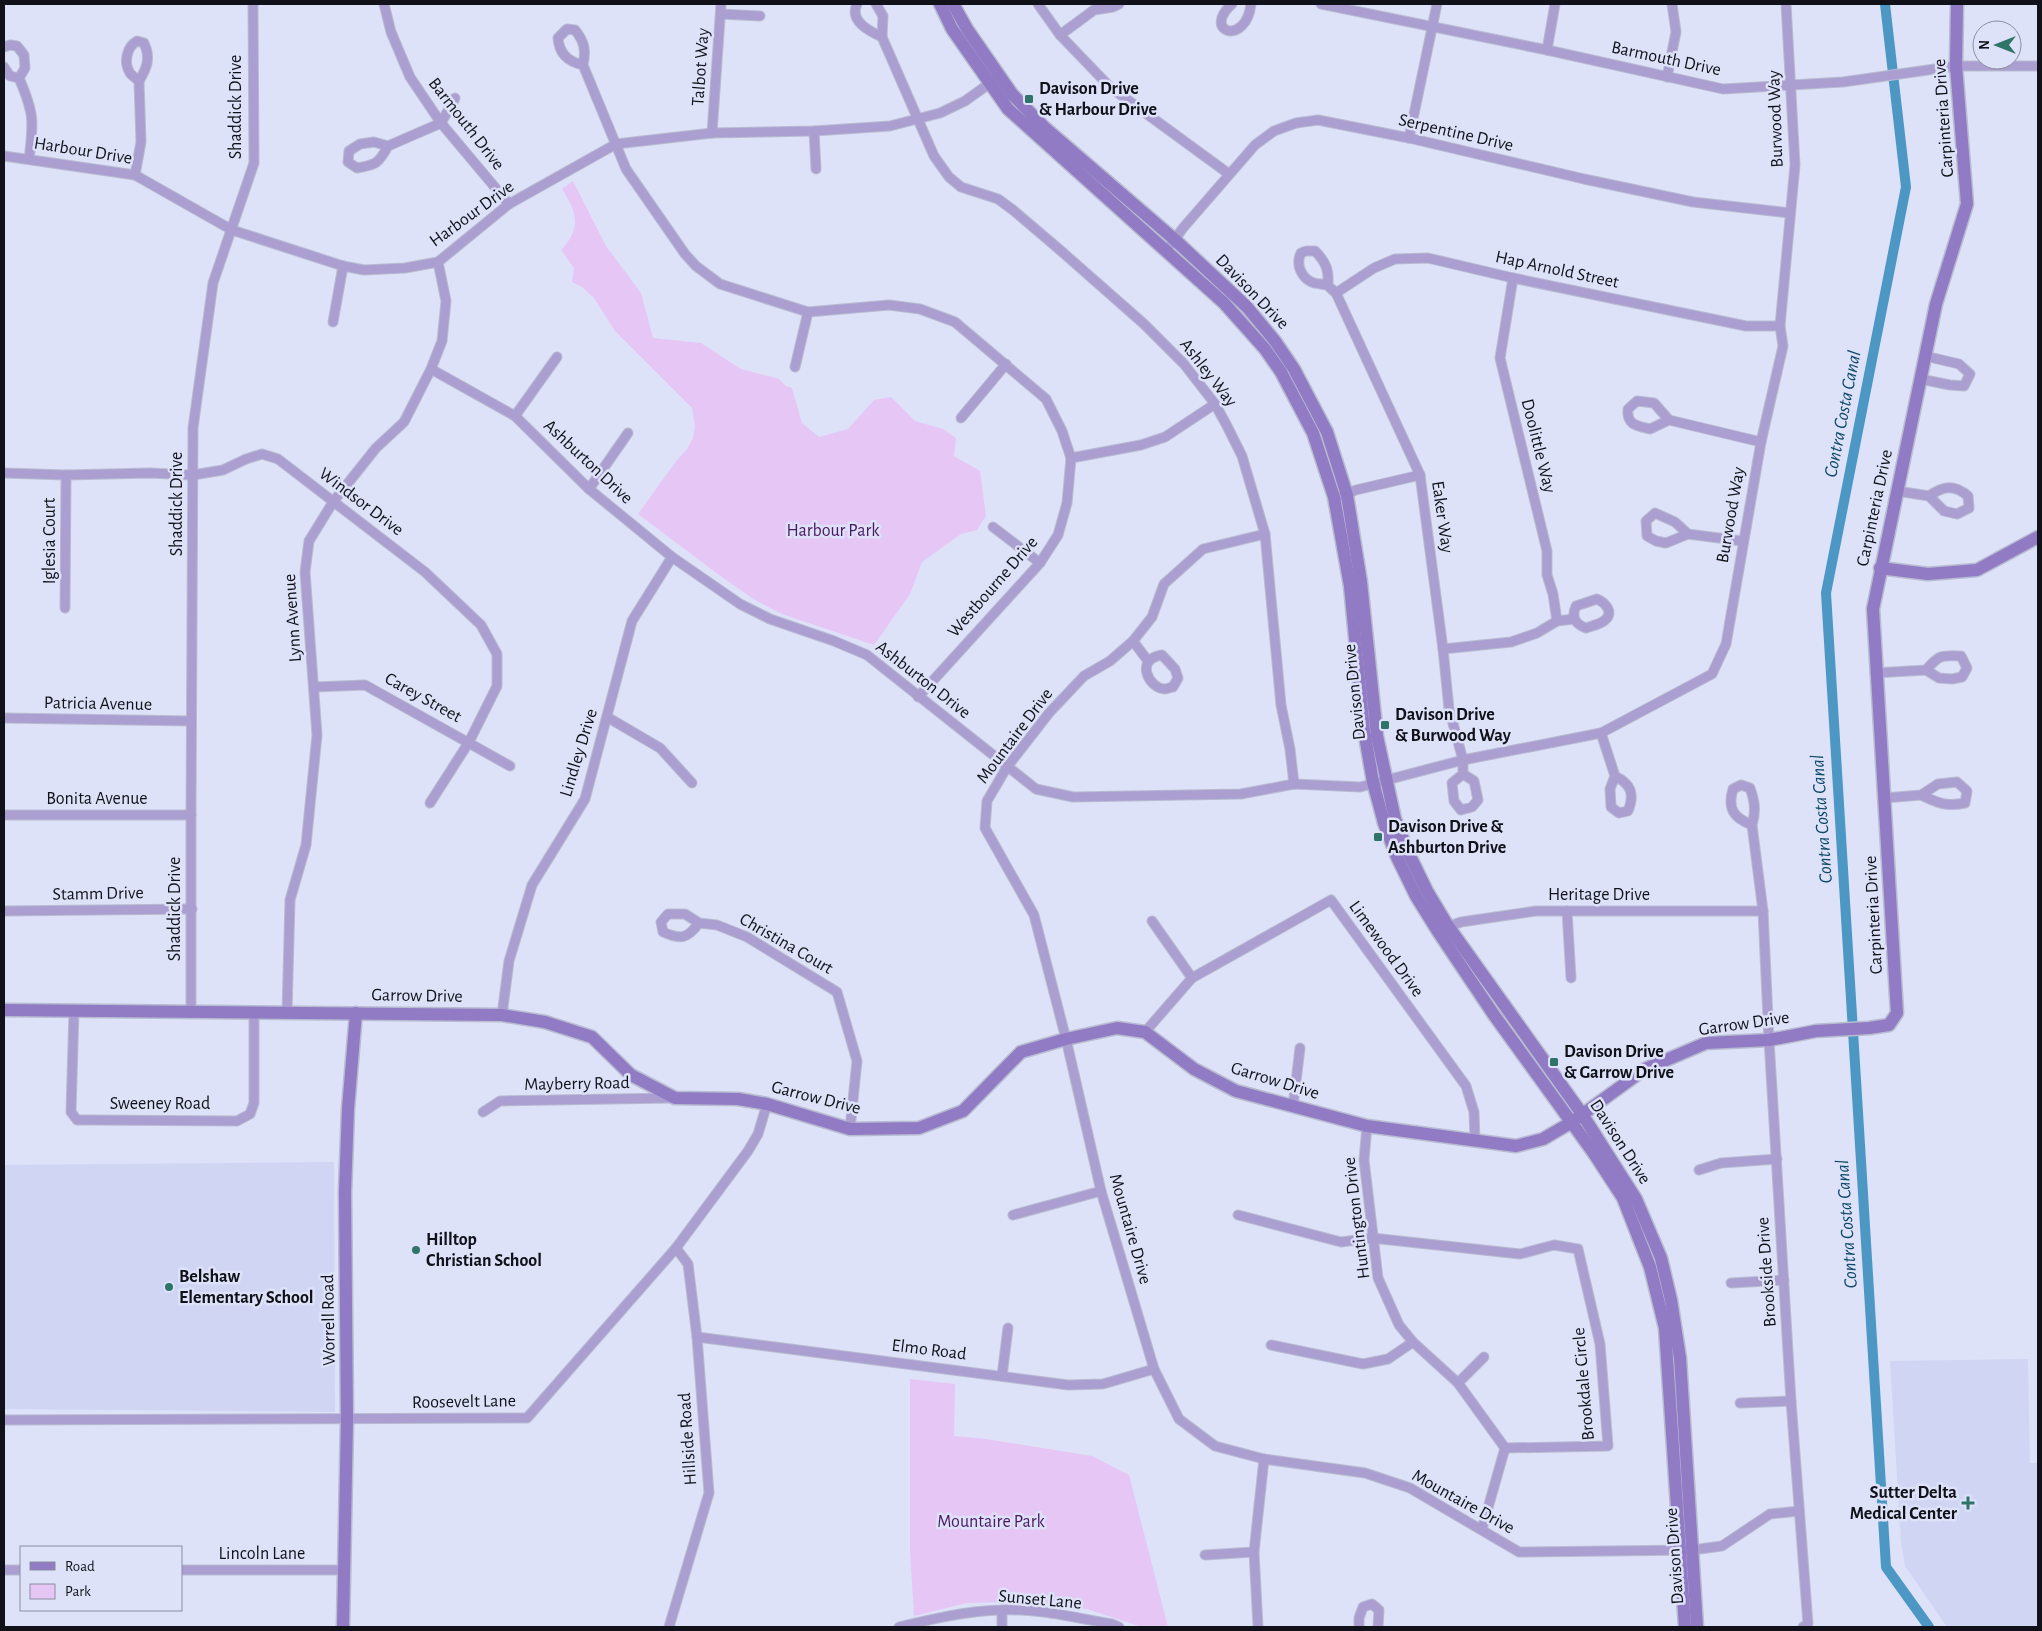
<svg xmlns="http://www.w3.org/2000/svg" width="2042" height="1631" viewBox="0 0 2042 1631" font-family="'Alegreya Sans',sans-serif">
  <style>
    .built { fill: #d0d5f3 }
    .green { fill: #e6c6f5 }
    .lines { fill: none; stroke-linecap: round; stroke-linejoin: round }
    .canal { stroke: #4d97c5; stroke-width: 10 }
    .street-casing { stroke: #b8bcd0; stroke-width: 11 }
    .secondary-casing { stroke: #b8bcd0; stroke-width: 15 }
    .street { stroke: #ab9ed0; stroke-width: 9 }
    .secondary { stroke: #907bc4; stroke-width: 12 }
    .poi-dot { fill: #2f7468; stroke: #dde2f8; stroke-width: 2 }
    .labels { text-anchor: middle; dominant-baseline: central; stroke-width: 5; stroke-linejoin: round; paint-order: stroke }
    .street-label { font-size: 18px; fill: #101119; stroke: #dde2f8 }
    .poi-label { font-size: 18px; font-weight: bold; fill: #101119; stroke: #dde2f8; text-anchor: start }
    .park-label { font-size: 18px; fill: #4d1660; stroke: #dde2f8 }
    .water-label { font-size: 19px; font-style: italic; fill: #0d4968; stroke: #dde2f8 }
  </style>
  <rect width="100%" height="100%" fill="#dde2f8"/>
  <g class="built">
    <polygon points="334,1162 335,1412 4,1409 4,1165"/>
    <polygon points="2028,1359 2030,1463 2038,1463 2038,1627 1947,1627 1905,1566 1901,1543 1890,1361"/>
  </g>
  <g class="green">
    <path d="M573 181 606 246 641 293 653 338 701 343 741 369 779 379 786 386 792 388 802 423 819 437 848 429 874 400 891 397 915 421 943 429 956 438 954 456 980 471 986 516 977 530 961 534 922 562 910 594 874 645 782 614 755 600 719 575 638 514 677 460 687 449 693 438 695 427 692 408 615 331 594 298 582 287 572 282 574 268 561 250C582 228 577 212 562 189Z"/>
    <polygon points="910,1379 955,1384 954,1436 986,1439 1092,1456 1129,1475 1168,1627 1142,1627 1087,1609 1025,1602 967,1603 914,1616 910,1551"/>
  </g>
  <g class="lines">
    <polyline class="canal" points="1885,4 1906,187 1826,593 1886,1567 1929,1627"/>
    <defs>
      <g id="street">
        <polyline points="384,4 391,32 410,77 441,123 509,204"/>
        <path d="M857 4C849 21 869 31 882 37"/>
        <polyline points="876,4 883,16 882,37 934,156 949,177 961,187 998,199 1013,210 1060,250 1144,324 1184,364 1215,404 1226,424 1242,456 1265,534 1281,705 1290,749 1294,784"/>
        <polyline points="1038,4 1060,35 1110,87 1229,174"/>
        <path d="M1232 4C1201 32 1246 47 1251 4"/>
        <polyline points="1321,4 1547,50 1723,89 1843,82 1956,66 2038,66"/>
        <polyline points="721,14 760,16"/>
        <polyline points="1060,35 1094,10 1113,7 1119,4"/>
        <path d="M137 41 144 43C151 58 147 68 139 81 137 79 132 76 130 73 123 62 127 47 137 41Z"/>
        <polyline points="4,47 10,45 17,46 24,55 25,68 19,78"/>
        <polyline points="1547,50 1555,4"/>
        <path d="M583 65C569 62 559 54 558 38L567 29 575 30C585 42 586 51 583 65L626 169 685 254 696 266 720 284 808 312 889 305 920 309 955 322 1046 399 1062 431 1071 458 1067 503 1058 535 1040 563 918 697"/>
        <polyline points="4,67 10,76 19,78"/>
        <polyline points="1667,77 1676,32 1672,4"/>
        <path d="M19 78C34 113 34 121 29 159"/>
        <polyline points="814,131 816,169"/>
        <polyline points="712,133 721,4"/>
        <polyline points="1409,138 1437,4"/>
        <path d="M388 146C379 163 376 165 357 168L348 162 349 151 360 144 374 142 388 146 441 123 455 98"/>
        <polyline points="4,156 135,175 232,230 343,266 364,270 405,268 438,262 509,204 616,144 712,133 814,131 890,126 940,113 965,101 993,81"/>
        <polyline points="135,175 141,142 139,81"/>
        <polyline points="1167,250 1183,228 1255,145 1274,131 1296,123 1318,120 1409,138 1584,179 1693,202 1790,213"/>
        <polyline points="1513,278 1500,358 1547,551 1547,575 1553,594 1557,621"/>
        <path d="M1328 285C1329 270 1326 262 1315 251H1306L1301 253C1295 265 1302 279 1314 283 1318 284 1323 284 1327 285 1330 287 1333 291 1336 293L1420 475 1443 649 1449 709 1463 760V774L1452 783 1454 801 1461 810 1472 807 1478 800 1474 781 1463 774"/>
        <polyline points="1336,293 1374,268 1395,259 1428,258 1513,278 1746,326 1780,326"/>
        <polyline points="333,322 343,266"/>
        <polyline points="795,367 808,312"/>
        <polyline points="431,369 515,416 589,489 672,557 740,604 770,619 834,641 867,655 1036,789 1073,797 1241,794 1294,784 1360,787 1463,760 1601,733 1712,674 1726,644 1761,442 1783,346 1780,326 1795,165 1786,4"/>
        <polyline points="1920,379 1950,385 1964,386 1970,374 1959,364 1925,356"/>
        <polyline points="515,416 557,357"/>
        <polyline points="961,418 1006,364"/>
        <path d="M1669 420 1650 429C1638 426 1626 425 1628 409L1637 401 1654 403 1669 420 1761 442"/>
        <polyline points="1071,458 1141,445 1165,437 1215,404"/>
        <polyline points="4,473 66,475 150,473 193,475 223,470 246,459 262,454 278,459 425,572 481,625 497,654 497,686 469,742 430,803"/>
        <polyline points="589,489 628,433"/>
        <path d="M1897 491 1929 496 1944 511 1957 514 1969 508 1968 496C1954 484 1943 486 1929 496"/>
        <polyline points="1342,496 1356,490 1420,475"/>
        <polyline points="993,527 1040,563"/>
        <polyline points="1265,534 1203,549 1164,584 1152,617 1133,641 1110,661 1084,676 1049,713 1007,767 987,801 985,828 1034,915 1066,1039 1101,1191 1154,1369 1179,1419 1215,1446 1264,1459 1365,1473 1410,1488 1519,1552 1692,1550 1722,1546 1770,1514 1799,1511"/>
        <polyline points="1688,534 1675,522 1655,513 1646,521 1647,536 1656,541 1666,543 1688,534 1742,541"/>
        <path d="M1597 599C1604 602 1615 612 1605 620 1601 624 1592 626 1586 628 1575 624 1571 617 1576 606Z"/>
        <polyline points="65,608 66,475"/>
        <polyline points="1133,641 1148,661"/>
        <polyline points="1443,649 1511,642 1537,633 1557,621 1574,619"/>
        <path d="M1162 655 1175 669 1178 678 1173 687C1170 687 1168 689 1165 689 1149 689 1134 659 1162 655Z"/>
        <path d="M1875 673 1926 670 1939 678 1952 679 1962 677 1967 668 1961 656C1941 655 1939 655 1926 670"/>
        <polyline points="314,687 365,685 510,766"/>
        <polyline points="607,717 660,748 692,783"/>
        <polyline points="4,718 191,721"/>
        <path d="M1601 733 1615 776 1610 789 1611 807 1619 813 1628 811C1635 794 1631 784 1615 776"/>
        <path d="M1885 798 1921 795 1938 784 1957 782 1967 791 1965 803C1946 807 1938 803 1921 795"/>
        <polyline points="4,815 191,815"/>
        <path d="M1752 825C1734 818 1727 809 1733 789L1741 785 1750 788C1755 802 1756 811 1752 825L1763 911 1769 1040 1791 1401 1808 1624 1803 1627"/>
        <polyline points="4,911 192,909"/>
        <polyline points="1567,911 1571,978"/>
        <polyline points="1152,921 1192,978"/>
        <path d="M699 923C687 939 681 940 663 932L661 922 668 914H685L699 923 717 925 747 937 837 992 857 1061 850 1129"/>
        <polyline points="1445,928 1461,922 1536,911 1763,911"/>
        <polyline points="74,1011 71,1112 77,1120 89,1120 237,1121 250,1114 254,1103 254,1013"/>
        <polyline points="191,1013 191,815 193,428 213,283 254,163 253,4"/>
        <polyline points="287,1013 290,900 306,845 317,735 305,572 309,541 333,502 376,448 404,422 431,369 442,341 446,301 438,262"/>
        <polyline points="502,1015 509,961 532,885 585,799 632,621 672,557"/>
        <polyline points="1145,1032 1192,978 1331,900 1466,1086 1474,1112 1475,1141"/>
        <polyline points="1293,1106 1300,1048"/>
        <polyline points="483,1112 500,1101 672,1098"/>
        <polyline points="1367,1126 1364,1160 1378,1278 1399,1325 1413,1342 1458,1383 1505,1448 1482,1529"/>
        <polyline points="1699,1170 1721,1163 1777,1159"/>
        <polyline points="1013,1215 1101,1191"/>
        <polyline points="1238,1215 1341,1242 1372,1238 1520,1254 1554,1245 1578,1249 1600,1344 1608,1446 1505,1448"/>
        <polyline points="1731,1283 1784,1280"/>
        <polyline points="697,1337 1068,1385 1103,1384 1154,1369"/>
        <polyline points="1271,1345 1363,1364 1388,1359 1413,1342"/>
        <polyline points="1002,1376 1008,1328"/>
        <polyline points="1458,1383 1484,1357"/>
        <polyline points="1740,1403 1791,1401"/>
        <polyline points="4,1420 527,1418 676,1248 748,1151 758,1134 767,1104"/>
        <polyline points="1205,1555 1254,1552"/>
        <polyline points="4,1570 21,1570"/>
        <polyline points="181,1570 343,1570"/>
        <polyline points="1002,1610 1002,1627"/>
        <polyline points="669,1627 709,1493 697,1337 688,1264 676,1248"/>
        <path d="M899 1627C932 1619 966 1611 1001 1610 1038 1608 1076 1618 1112 1624L1119 1627"/>
        <polyline points="1258,1627 1254,1552 1264,1459"/>
        <polyline points="1359,1627 1359,1618 1363,1607 1372,1604 1379,1610 1378,1627"/>
      </g>
      <g id="secondary">
        <polyline points="940,4 952,29 1008,109 1224,303 1265,349 1281,372 1313,433 1334,497 1350,586 1364,730 1373,782 1384,823 1397,857 1416,896 1439,933 1494,1015 1593,1152 1623,1198 1650,1267 1665,1328 1685,1627"/>
        <polyline points="953,4 967,29 1012,94 1044,127 1174,239 1247,307 1275,341 1294,369 1327,432 1347,495 1361,582 1377,736 1395,819 1408,852 1427,891 1448,926 1582,1114 1636,1199 1661,1258 1671,1300 1680,1358 1697,1627"/>
        <polyline points="1880,568 1928,574 1977,570 2038,537"/>
        <polyline points="4,1010 502,1015 545,1022 592,1037 631,1075 675,1098 738,1099 767,1104 850,1129 919,1128 963,1111 1021,1052 1066,1039 1117,1028 1145,1032 1194,1069 1236,1091 1367,1126 1516,1146 1543,1139 1572,1122 1645,1069 1706,1043 1769,1040 1816,1031 1869,1028 1889,1025 1897,1013 1873,609 1936,304 1967,204 1956,66 1957,4"/>
        <polyline points="343,1627 347,1420 345,1192 348,1109 356,1013"/>
      </g>
    </defs>
    <use href="#street" class="street-casing"/>
    <use href="#secondary" class="secondary-casing"/>
    <use href="#street" class="street"/>
    <use href="#secondary" class="secondary"/>
  </g>
  <g class="poi-dot">
    <rect x="1024" y="94" width="10" height="10" rx="2.5"/>
    <rect x="1380" y="720" width="10" height="10" rx="2.5"/>
    <rect x="1373" y="832" width="10" height="10" rx="2.5"/>
    <rect x="1549" y="1057" width="10" height="10" rx="2.5"/>
    <circle cx="416" cy="1250" r="5"/>
    <circle cx="169" cy="1287" r="5"/>
    <path d="M1965.5 1495.5h5v5h5v5h-5v5h-5v-5h-5v-5h5z"/>
  </g>
  <g class="labels">
    <g class="street-label">
      <text transform="translate(1666 59) rotate(12)">Barmouth Drive</text>
      <text transform="translate(701 67) rotate(-86)">Talbot Way</text>
      <text transform="translate(236 107) rotate(-90)">Shaddick Drive</text>
      <text transform="translate(1944 118) rotate(-94)">Carpinteria Drive</text>
      <text transform="translate(1776 119) rotate(-92)">Burwood Way</text>
      <text transform="translate(466 124) rotate(52)">Barmouth Drive</text>
      <text transform="translate(1456 133) rotate(13)">Serpentine Drive</text>
      <text transform="translate(83 151) rotate(9)">Harbour Drive</text>
      <text transform="translate(472 214) rotate(-36)">Harbour Drive</text>
      <text transform="translate(1557 270) rotate(12)">Hap Arnold Street</text>
      <text transform="translate(1252 292) rotate(46)">Davison Drive</text>
      <text transform="translate(1208 373) rotate(52)">Ashley Way</text>
      <text transform="translate(1538 446) rotate(76)">Doolittle Way</text>
      <text transform="translate(588 462) rotate(43)">Ashburton Drive</text>
      <text transform="translate(361 502) rotate(37)">Windsor Drive</text>
      <text transform="translate(177 504) rotate(-90)">Shaddick Drive</text>
      <text transform="translate(1875 508) rotate(-78)">Carpinteria Drive</text>
      <text transform="translate(1731 515) rotate(-80)">Burwood Way</text>
      <text transform="translate(1442 517) rotate(82)">Eaker Way</text>
      <text transform="translate(50 541) rotate(-90)">Iglesia Court</text>
      <text transform="translate(993 587) rotate(-49)">Westbourne Drive</text>
      <text transform="translate(293 618) rotate(-94)">Lynn Avenue</text>
      <text transform="translate(923 680) rotate(38)">Ashburton Drive</text>
      <text transform="translate(1355 692) rotate(-96)">Davison Drive</text>
      <text transform="translate(423 698) rotate(29)">Carey Street</text>
      <text transform="translate(98 704) rotate(1)">Patricia Avenue</text>
      <text transform="translate(1015 736) rotate(-53)">Mountaire Drive</text>
      <text transform="translate(579 753) rotate(-73)">Lindley Drive</text>
      <text x="97" y="799">Bonita Avenue</text>
      <text transform="translate(98 894) rotate(-1)">Stamm Drive</text>
      <text x="1599" y="895">Heritage Drive</text>
      <text transform="translate(175 909) rotate(-90)">Shaddick Drive</text>
      <text transform="translate(1874 915) rotate(-93)">Carpinteria Drive</text>
      <text transform="translate(786 944) rotate(30)">Christina Court</text>
      <text transform="translate(1386 949) rotate(54)">Limewood Drive</text>
      <text transform="translate(417 996) rotate(1)">Garrow Drive</text>
      <text transform="translate(1744 1024) rotate(-8)">Garrow Drive</text>
      <text transform="translate(1275 1081) rotate(17)">Garrow Drive</text>
      <text transform="translate(577 1084) rotate(-1)">Mayberry Road</text>
      <text transform="translate(816 1098) rotate(14)">Garrow Drive</text>
      <text x="160" y="1104">Sweeney Road</text>
      <text transform="translate(1620 1142) rotate(57)">Davison Drive</text>
      <text transform="translate(1357 1218) rotate(-97)">Huntington Drive</text>
      <text transform="translate(1130 1229) rotate(74)">Mountaire Drive</text>
      <text transform="translate(1767 1272) rotate(-94)">Brookside Drive</text>
      <text transform="translate(329 1320) rotate(-91)">Worrell Road</text>
      <text transform="translate(929 1350) rotate(7)">Elmo Road</text>
      <text transform="translate(1584 1384) rotate(-95)">Brookdale Circle</text>
      <text transform="translate(464 1402) rotate(-1)">Roosevelt Lane</text>
      <text transform="translate(688 1439) rotate(-94)">Hillside Road</text>
      <text transform="translate(1463 1502) rotate(29)">Mountaire Drive</text>
      <text x="262" y="1554">Lincoln Lane</text>
      <text transform="translate(1675 1556) rotate(-94)">Davison Drive</text>
      <text transform="translate(1040 1600) rotate(5)">Sunset Lane</text>
    </g>
    <g class="poi-label">
      <text x="1039" y="89">Davison Drive<tspan x="1039" dy="21">&amp; Harbour Drive</tspan></text>
      <text x="1395" y="715">Davison Drive<tspan x="1395" dy="21">&amp; Burwood Way</tspan></text>
      <text x="1388" y="827">Davison Drive &amp;<tspan x="1388" dy="21">Ashburton Drive</tspan></text>
      <text x="1564" y="1052">Davison Drive<tspan x="1564" dy="21">&amp; Garrow Drive</tspan></text>
      <text x="426" y="1240">Hilltop<tspan x="426" dy="21">Christian School</tspan></text>
      <text x="179" y="1277">Belshaw<tspan x="179" dy="21">Elementary School</tspan></text>
      <text x="1957" y="1493" text-anchor="end">Sutter Delta<tspan x="1957" dy="21">Medical Center</tspan></text>
    </g>
    <g class="park-label">
      <text x="833" y="531">Harbour Park</text>
      <text x="991" y="1522">Mountaire Park</text>
    </g>
    <g class="water-label">
      <text transform="translate(1843 414) rotate(-79)">Contra Costa Canal</text>
      <text transform="translate(1822 819) rotate(-94)">Contra Costa Canal</text>
      <text transform="translate(1847 1224) rotate(-94)">Contra Costa Canal</text>
    </g>
  </g>
  <rect width="2042" height="1631" fill="none" stroke="#101119" stroke-width="10"/>
  <rect x="20" y="1546" width="162" height="65" fill="#dde2f8" stroke="#8b8e9f"/>
  <rect x="30" y="1562" width="25" height="8" fill="#907bc4" stroke="#8b8e9f"/>
  <text x="65" y="1571" font-size="15" fill="#101119">Road</text>
  <rect x="30" y="1584" width="25" height="15" fill="#e6c6f5" stroke="#8b8e9f"/>
  <text x="65" y="1596" font-size="15" fill="#101119">Park</text>
  <g transform="translate(1997 45) rotate(270)"><circle r="24" fill="#dde2f8" stroke="#8b8e9f"/>
  <path d="M0-4L9 19L0 12L-9 19Z" fill="#2f7468"/>
  <text y="-8" font-size="14" font-weight="bold" text-anchor="middle" fill="#101119">N</text>
  </g>
</svg>
